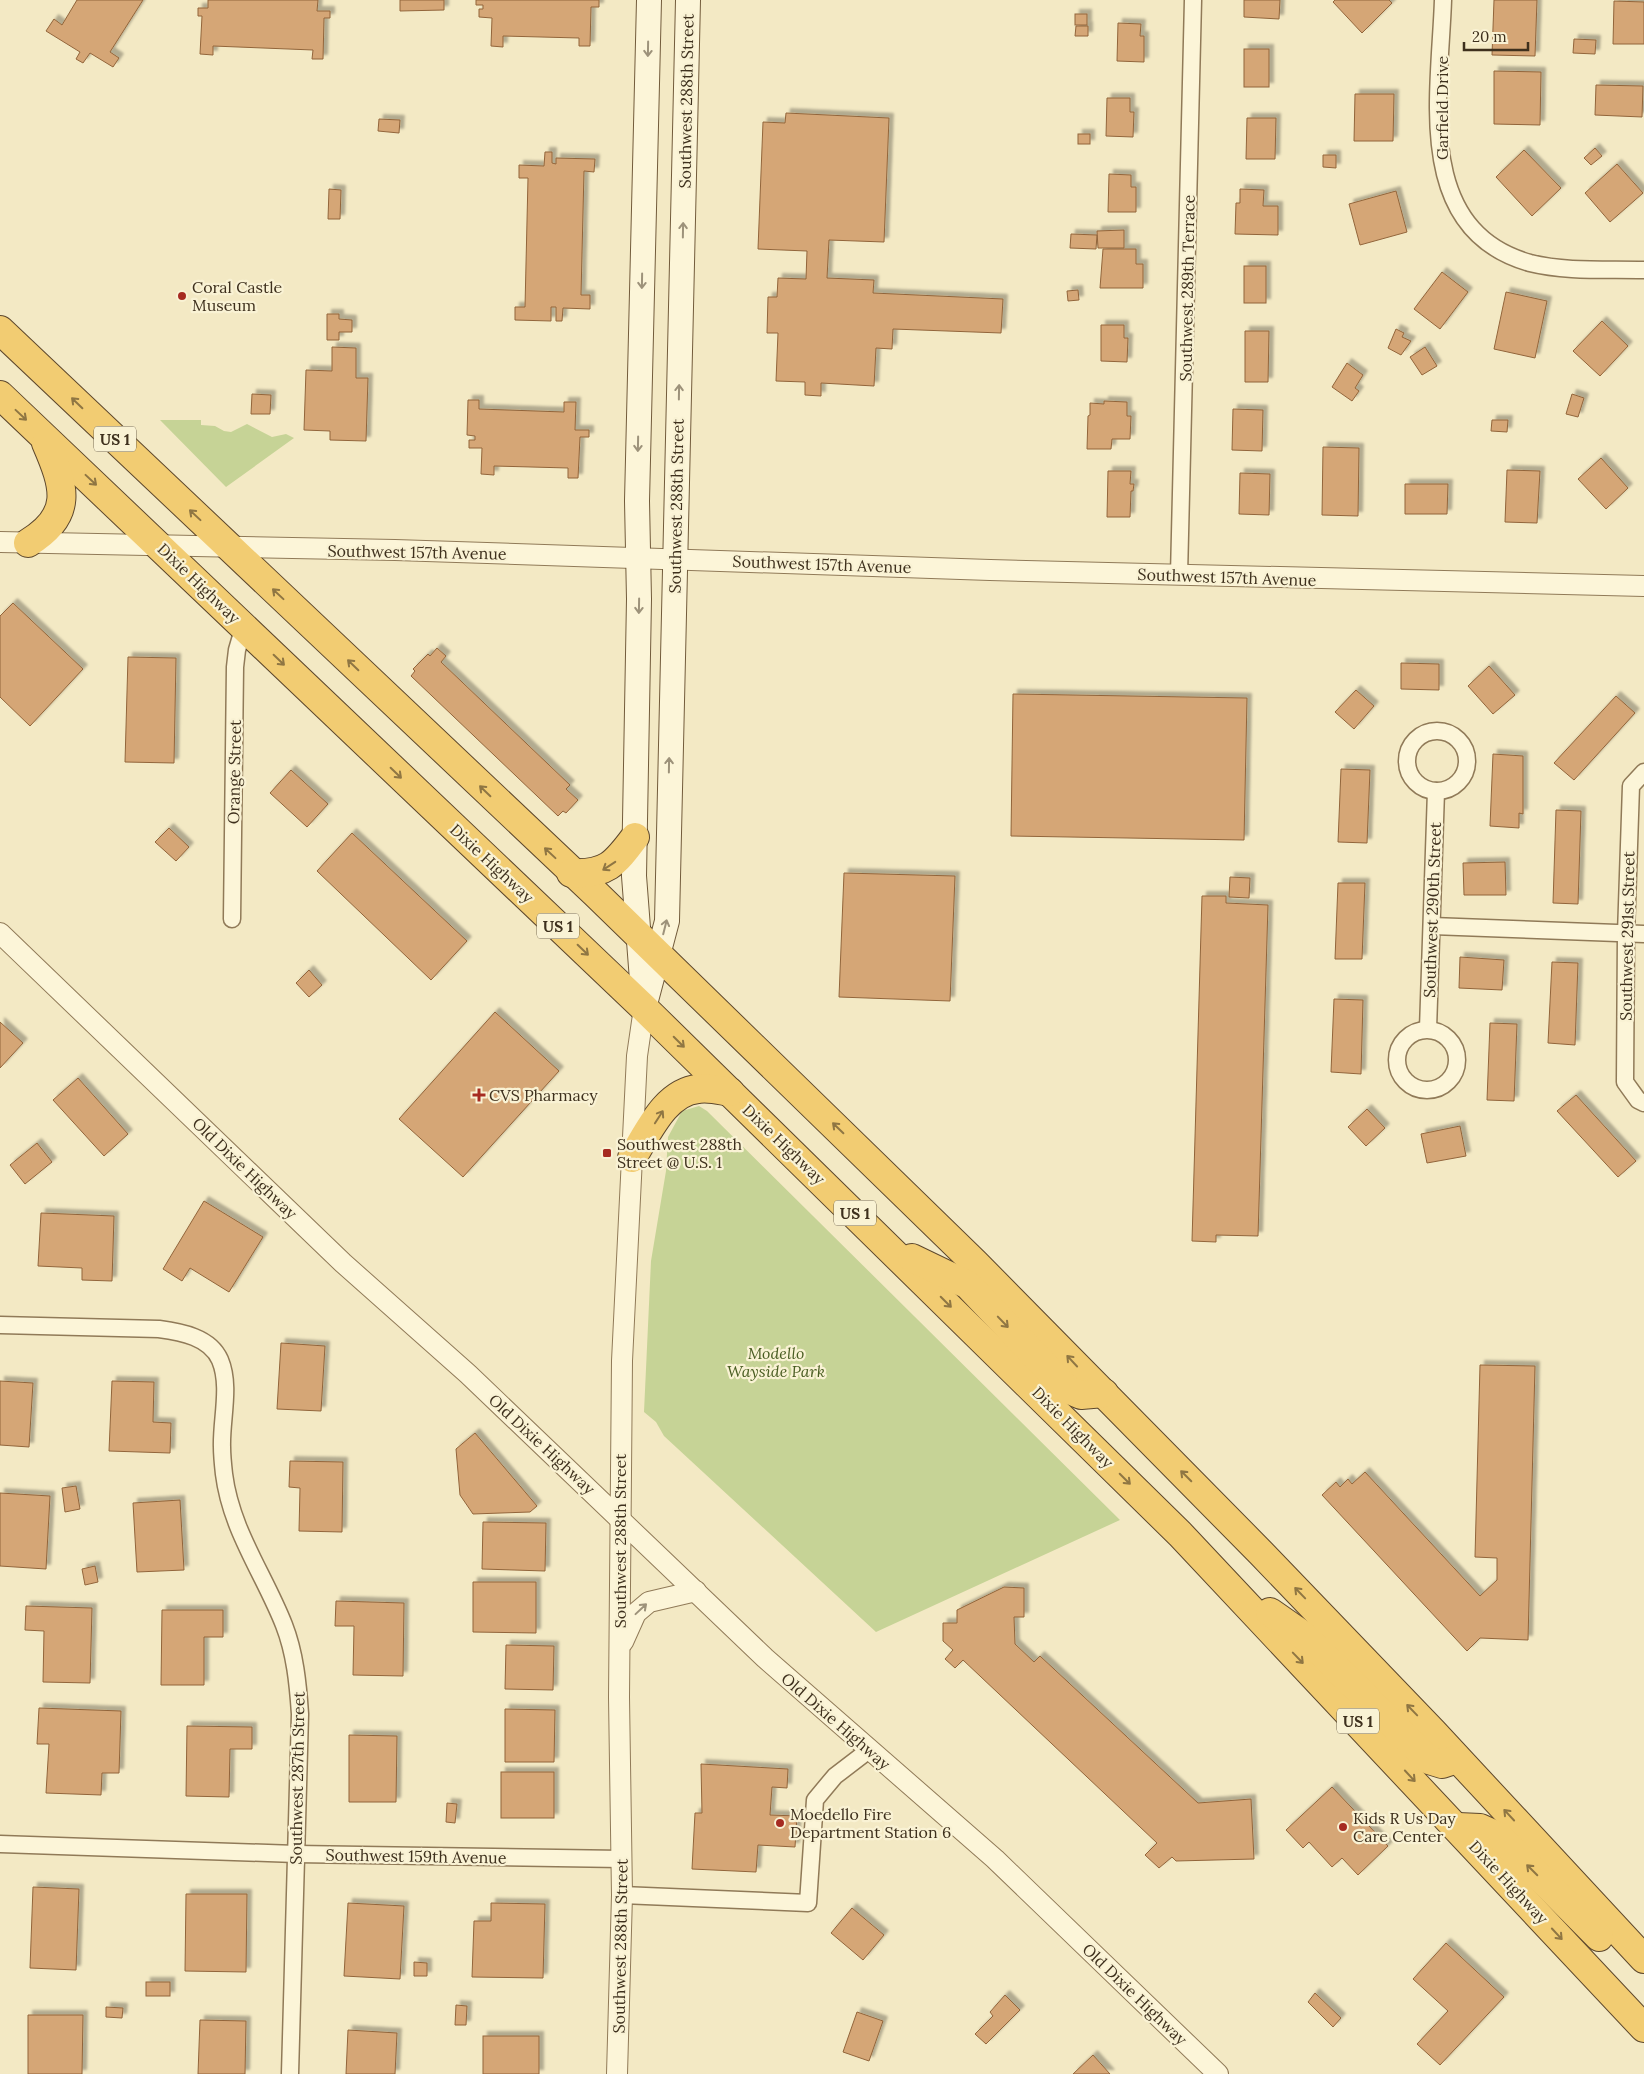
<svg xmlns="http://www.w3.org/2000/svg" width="1644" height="2074" viewBox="0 0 1644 2074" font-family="Lora,serif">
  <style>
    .green { fill: #c6d396 }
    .building { fill: #d5a676; stroke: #92653b; filter: url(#shadow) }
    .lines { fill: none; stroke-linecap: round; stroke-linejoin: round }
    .minor-casing { stroke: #907a58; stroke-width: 19 }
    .tertiary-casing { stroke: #907a58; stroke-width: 22 }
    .secondary-casing { stroke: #725b3b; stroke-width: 26 }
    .trunk-casing { stroke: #5d472c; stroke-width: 30 }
    .minor { stroke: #fcf5d8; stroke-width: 16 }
    .tertiary { stroke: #fcf5d8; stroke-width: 20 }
    .secondary { stroke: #fcf5d8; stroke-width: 24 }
    .trunk { stroke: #f2cc72; stroke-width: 28 }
    .oneway { stroke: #9d927a }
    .oneway2 { stroke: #8f7643 }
    .poi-dot { fill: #a62b21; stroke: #f9f2d4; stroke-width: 2 }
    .labels { text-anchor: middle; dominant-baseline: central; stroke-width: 4.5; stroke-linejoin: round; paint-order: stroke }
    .shield { fill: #f9f2d4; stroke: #766a54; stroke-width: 1 }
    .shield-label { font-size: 15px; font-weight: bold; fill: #3e301d }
    .street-label { font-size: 16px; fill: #3e301d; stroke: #f9f2d4 }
    .poi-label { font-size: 16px; fill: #3e301d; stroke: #f9f2d4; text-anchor: start }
    .park-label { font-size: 16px; font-style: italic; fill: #495d22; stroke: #f9f2d4 }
  </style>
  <defs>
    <filter id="shadow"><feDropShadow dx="4.5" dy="-4.5" stdDeviation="1" flood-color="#0004"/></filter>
  </defs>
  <rect width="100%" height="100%" fill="#f3e9c4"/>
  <g class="green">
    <polygon points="160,420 201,420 201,425 215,426 224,431 231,432 247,424 272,437 286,434 294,438 226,487"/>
    <polygon points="699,1106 707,1111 1120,1520 876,1632 664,1436 656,1422 644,1412 651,1261 666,1171 668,1137 682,1111"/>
  </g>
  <g class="building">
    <polygon points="77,0 143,0 110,52 119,58 113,67 90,53 83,63 76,59 80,52 46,31 54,19 62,25"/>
    <polygon points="208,0 318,0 317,11 330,11 330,18 324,18 323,59 312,59 313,50 213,46 213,55 200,54 202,16 198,16 198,8 208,8"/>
    <polygon points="400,0 444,0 444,10 400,11"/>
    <polygon points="476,0 599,0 599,7 591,7 590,46 579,46 579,38 503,36 503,47 491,46 492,18 479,17 479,9 483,9 483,5 476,5"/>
    <polygon points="1244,0 1280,0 1279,19 1244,17"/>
    <polygon points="1335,0 1389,0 1392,3 1362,33 1333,2"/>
    <polygon points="1494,0 1537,0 1535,56 1492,55"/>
    <polygon points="1614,1 1644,2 1644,44 1613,44"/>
    <rect x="1075" y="14" width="12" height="11"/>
    <polygon points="1118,23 1141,24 1140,36 1144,36 1144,62 1117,61"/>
    <polygon points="1076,26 1088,26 1088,36 1075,36"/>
    <polygon points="1574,39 1596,40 1595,54 1573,53"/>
    <rect x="1244" y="49" width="25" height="38"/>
    <polygon points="1494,71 1541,72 1540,125 1494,124"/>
    <polygon points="1596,85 1643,86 1642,117 1595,115"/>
    <polygon points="1355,94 1394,94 1393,141 1354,141"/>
    <polygon points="1107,98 1130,98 1130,112 1134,112 1133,137 1106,136"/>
    <polygon points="786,113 889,118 884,242 829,240 827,278 874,280 873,293 1003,299 1001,333 893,329 892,349 876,348 874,386 821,383 821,396 805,395 805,382 776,381 778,333 767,333 768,297 777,297 778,278 806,279 807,251 758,249 763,122 785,123"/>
    <polygon points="1247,118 1276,118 1275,159 1246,159"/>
    <polygon points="379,119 400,120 399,133 378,131"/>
    <rect x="1078" y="134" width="12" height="10"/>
    <polygon points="1595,148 1602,156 1591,165 1584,158"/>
    <polygon points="1524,150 1561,188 1532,216 1496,177"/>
    <polygon points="545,152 552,152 552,163 556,164 556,158 595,159 594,172 584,171 581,295 590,295 590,309 563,308 562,321 556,321 556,307 551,307 551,321 515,320 515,307 525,307 528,178 519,178 519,165 544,166"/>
    <polygon points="1323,155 1336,155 1336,168 1323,167"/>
    <polygon points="1617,164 1643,193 1610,222 1585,193"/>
    <polygon points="1109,174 1131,175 1131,187 1136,187 1136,212 1108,212"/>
    <polygon points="329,189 341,190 340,219 328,219"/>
    <polygon points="1240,189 1264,190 1263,206 1278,206 1278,235 1235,234 1236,203 1240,203"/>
    <polygon points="1396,191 1407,232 1360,245 1349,204"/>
    <polygon points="1124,230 1124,248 1098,248 1097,231"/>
    <polygon points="1071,234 1097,235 1096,249 1070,248"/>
    <polygon points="1103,249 1136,249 1136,264 1143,264 1143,288 1100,288"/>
    <rect x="1244" y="266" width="22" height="37"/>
    <polygon points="1442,272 1468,292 1440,329 1414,309"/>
    <polygon points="1078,290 1079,300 1068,301 1067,291"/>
    <polygon points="1506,292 1547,301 1535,358 1494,349"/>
    <polygon points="327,314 339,314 339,319 352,320 352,332 339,332 339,340 327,340"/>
    <polygon points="1602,321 1628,346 1600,376 1573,351"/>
    <polygon points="1101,325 1124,325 1124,338 1128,338 1127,362 1101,361"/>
    <polygon points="1396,329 1404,333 1402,337 1411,341 1401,355 1388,348"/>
    <polygon points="1245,331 1269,331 1268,382 1245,382"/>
    <polygon points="332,347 356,348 356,378 368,378 366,441 330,440 330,431 304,430 306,370 332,371"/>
    <polygon points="1425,347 1437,366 1422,375 1410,357"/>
    <polygon points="1347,363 1363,375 1355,388 1359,391 1352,401 1332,387"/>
    <polygon points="252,394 271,395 270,414 251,414"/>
    <polygon points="1572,394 1584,398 1578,417 1566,414"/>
    <polygon points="468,400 479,400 479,409 564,412 564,402 576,402 575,430 589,430 589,437 580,437 578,478 568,478 568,468 494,466 494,475 481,474 482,448 469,448 469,440 475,440 475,436 467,435"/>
    <polygon points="1104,401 1127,402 1127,416 1131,416 1130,439 1112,439 1111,449 1087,449 1088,416 1090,415 1090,403 1104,404"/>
    <polygon points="1233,409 1263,410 1262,451 1232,450"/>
    <polygon points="1492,420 1508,420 1507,432 1491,431"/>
    <polygon points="1323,447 1359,448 1358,516 1322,515"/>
    <polygon points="1601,458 1628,488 1606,509 1578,479"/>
    <polygon points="1507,470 1540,471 1537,523 1505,522"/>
    <polygon points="1108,471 1131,471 1130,484 1134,484 1133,491 1131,491 1130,517 1107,517"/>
    <polygon points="1240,473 1270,474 1269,515 1239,514"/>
    <polygon points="1405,484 1448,484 1447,514 1405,514"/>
    <polygon points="13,603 83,669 30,726 0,697 0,616"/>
    <polygon points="437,648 446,656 441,662 570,785 566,789 578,800 566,813 563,811 558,816 411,676 415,671 413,669 428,654 430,656"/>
    <polygon points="128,657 176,658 174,763 125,762"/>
    <polygon points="1401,663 1439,664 1439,690 1401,689"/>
    <polygon points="1489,666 1515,695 1493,714 1468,686"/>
    <polygon points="1356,690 1374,706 1354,729 1335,712"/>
    <polygon points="1013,694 1247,698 1244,840 1011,836"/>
    <polygon points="1616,696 1635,713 1574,780 1554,763"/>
    <polygon points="1493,754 1523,756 1523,814 1519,813 1519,828 1490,826"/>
    <polygon points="1341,769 1370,770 1367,843 1338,842"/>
    <polygon points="291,770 328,804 307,827 270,793"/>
    <polygon points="1556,810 1581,811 1578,904 1553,903"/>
    <polygon points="169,828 189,847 176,861 155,842"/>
    <polygon points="352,833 467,941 431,980 317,871"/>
    <polygon points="1505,862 1506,895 1464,895 1463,863"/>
    <polygon points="844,873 955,876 950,1001 839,997"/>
    <polygon points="1230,877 1250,878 1249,898 1229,897"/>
    <polygon points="1338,883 1365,883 1362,959 1335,959"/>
    <polygon points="1202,896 1226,896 1226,903 1268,905 1258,1236 1216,1235 1216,1242 1192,1241"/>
    <polygon points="1460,957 1504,960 1502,990 1459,988"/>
    <polygon points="1552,962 1578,963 1575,1045 1548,1043"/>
    <polygon points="309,970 322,985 309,997 296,983"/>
    <polygon points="1334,999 1363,1000 1361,1074 1331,1072"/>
    <polygon points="495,1012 559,1071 463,1177 399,1119"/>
    <polygon points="0,1022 23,1043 0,1068"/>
    <polygon points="1490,1023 1517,1024 1514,1101 1487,1100"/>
    <polygon points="78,1078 128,1134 104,1156 53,1100"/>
    <polygon points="1576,1095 1636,1161 1618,1177 1557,1111"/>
    <polygon points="1367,1109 1385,1128 1366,1146 1348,1127"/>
    <polygon points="1460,1126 1466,1156 1427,1163 1421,1134"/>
    <polygon points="37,1143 52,1162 25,1184 10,1165"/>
    <polygon points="204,1201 263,1237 229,1292 190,1268 182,1281 163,1269"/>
    <polygon points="41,1213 114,1216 112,1281 82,1280 82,1268 38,1266"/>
    <polygon points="281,1343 325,1346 321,1411 277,1409"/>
    <polygon points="1480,1365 1535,1366 1528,1640 1480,1638 1467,1651 1322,1495 1336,1482 1340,1487 1348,1479 1352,1484 1365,1472 1480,1596 1497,1580 1497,1558 1475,1557"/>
    <polygon points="0,1381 33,1383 29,1447 0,1445"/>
    <polygon points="112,1381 154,1382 153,1422 171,1423 170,1453 109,1451"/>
    <polygon points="475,1433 537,1506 530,1512 473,1514 460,1495 456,1449"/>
    <polygon points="290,1461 343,1462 342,1532 299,1531 300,1488 289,1487"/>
    <polygon points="76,1486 80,1509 65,1512 62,1488"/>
    <polygon points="0,1493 50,1496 46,1569 0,1566"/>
    <polygon points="180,1500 184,1570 137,1572 133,1503"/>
    <polygon points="483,1522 546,1523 545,1571 482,1569"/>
    <polygon points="95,1566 98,1582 85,1585 82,1569"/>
    <polygon points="473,1582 536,1582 536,1633 473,1632"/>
    <polygon points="1004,1587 1024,1588 1024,1617 1014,1617 1015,1644 1034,1662 1040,1656 1198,1803 1251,1799 1254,1859 1176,1861 1172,1857 1159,1868 1145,1855 1157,1843 963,1660 955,1668 945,1659 953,1650 943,1641 943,1623 957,1623 957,1610"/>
    <polygon points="336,1601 404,1603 403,1676 353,1675 354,1626 335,1626"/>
    <polygon points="26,1606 92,1608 90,1683 43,1682 44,1631 25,1630"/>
    <polygon points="162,1610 223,1610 223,1637 204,1637 204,1685 161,1685"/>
    <polygon points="506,1645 554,1646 553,1690 505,1689"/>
    <polygon points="39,1708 121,1711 119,1773 102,1773 101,1795 46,1793 49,1744 37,1744"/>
    <polygon points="505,1709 555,1710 554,1762 505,1762"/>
    <polygon points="187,1726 252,1727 252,1749 230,1749 229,1797 186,1796"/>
    <polygon points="349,1735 397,1736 396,1802 349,1802"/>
    <polygon points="701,1764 788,1769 787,1788 772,1787 770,1815 797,1816 795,1847 758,1845 756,1872 692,1869 695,1813 702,1813"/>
    <rect x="501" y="1772" width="53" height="46"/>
    <polygon points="1332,1787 1388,1846 1358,1875 1342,1858 1332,1867 1309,1842 1303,1848 1286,1830"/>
    <polygon points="447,1803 457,1804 455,1823 446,1822"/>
    <polygon points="33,1887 79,1889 76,1970 30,1968"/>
    <polygon points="186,1894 247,1894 246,1972 185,1971"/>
    <polygon points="348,1903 404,1906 400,1979 344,1976"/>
    <polygon points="491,1903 545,1904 543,1978 472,1977 474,1921 491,1921"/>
    <polygon points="852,1908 884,1935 863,1960 831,1933"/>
    <polygon points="1446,1943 1504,1997 1440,2065 1417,2044 1448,2011 1413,1979"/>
    <polygon points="414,1962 427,1963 427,1976 414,1976"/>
    <rect x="146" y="1982" width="24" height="14"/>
    <polygon points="1315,1993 1341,2018 1333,2027 1308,2002"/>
    <polygon points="1005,1995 1020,2010 986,2044 975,2034 993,2016 990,2012"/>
    <polygon points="456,2005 467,2006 466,2025 455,2025"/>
    <polygon points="106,2007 123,2008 122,2018 106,2017"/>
    <polygon points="857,2012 883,2021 869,2061 843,2052"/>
    <polygon points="28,2015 83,2015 82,2074 28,2074"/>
    <polygon points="200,2020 246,2021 245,2074 198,2074"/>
    <polygon points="348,2030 397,2033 395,2074 346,2074"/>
    <rect x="483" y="2036" width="56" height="38"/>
    <polygon points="1093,2055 1110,2074 1073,2074"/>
  </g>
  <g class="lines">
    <defs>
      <g id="minor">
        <path d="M1443 0C1440 93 1412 230 1530 263 1566 272 1607 269 1644 270"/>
        <polyline points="1179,575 1193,0"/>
        <circle cx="1437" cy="761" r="30"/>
        <polyline points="1644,772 1631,786 1626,934 1625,1082 1638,1100 1644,1103"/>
        <polyline points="232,919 235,667 237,650 244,626"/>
        <polyline points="1432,926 1644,934"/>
        <polyline points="1428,1029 1436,791"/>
        <circle cx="1427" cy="1060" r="30"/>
        <path d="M0 1325 159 1329C181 1332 210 1337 220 1360 231 1386 221 1420 222 1447 222 1456 223 1465 224 1474 231 1530 264 1574 284 1625 295 1653 298 1684 300 1714L290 2074"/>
        <polyline points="0,1844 296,1854 622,1859"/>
        <polyline points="622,1895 808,1903 815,1800 835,1776 869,1750"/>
      </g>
      <g id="tertiary">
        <polyline points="0,542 395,550 990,570 1644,586"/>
        <polyline points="0,933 343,1263 468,1374 765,1658 995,1859 1218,2074"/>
        <polyline points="623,1642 636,1613 649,1602 696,1591"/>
        <polyline points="617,2074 622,1895 619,1697 622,1361 637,1056 644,1008"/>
      </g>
      <g id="secondary">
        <polyline points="643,993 634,876 639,599 637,501 649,0"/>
        <polyline points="644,1008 667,921 688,0"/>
      </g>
      <g id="trunk">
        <polyline points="0,330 596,894 975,1263 1261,1553 1433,1732 1644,1959"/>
        <polyline points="0,395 644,1008 1180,1534 1644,2028"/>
        <path d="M28 543C74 515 65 487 46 443"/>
        <path d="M571 873C606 875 615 864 635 837"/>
        <path d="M632 1158C648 1133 665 1092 698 1089 708 1087 719 1090 730 1092"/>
        <polyline points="912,1258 968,1285 1067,1389 1081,1395 1104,1393"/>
        <polyline points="1270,1612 1303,1635 1429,1760 1442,1764 1457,1759"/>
        <polyline points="1458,1827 1480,1828 1500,1837 1599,1937"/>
      </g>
    </defs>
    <use href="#minor" class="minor-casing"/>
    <use href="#tertiary" class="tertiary-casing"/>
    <use href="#secondary" class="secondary-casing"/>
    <use href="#trunk" class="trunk-casing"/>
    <use href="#minor" class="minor"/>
    <use href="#tertiary" class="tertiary"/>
    <use href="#secondary" class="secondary"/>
    <use href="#trunk" class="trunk"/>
  </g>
  <defs><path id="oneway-shaft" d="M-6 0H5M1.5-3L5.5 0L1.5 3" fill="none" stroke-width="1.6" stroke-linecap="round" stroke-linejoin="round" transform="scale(1.25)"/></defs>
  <g class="oneway">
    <use href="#oneway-shaft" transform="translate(648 49) rotate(91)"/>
    <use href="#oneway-shaft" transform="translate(683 230) rotate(-89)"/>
    <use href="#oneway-shaft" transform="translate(642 281) rotate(91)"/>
    <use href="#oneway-shaft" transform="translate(679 392) rotate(-89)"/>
    <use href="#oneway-shaft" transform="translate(638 444) rotate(91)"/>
    <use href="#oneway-shaft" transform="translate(639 606) rotate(91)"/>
    <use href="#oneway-shaft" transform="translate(669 765) rotate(-89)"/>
    <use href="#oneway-shaft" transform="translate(665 927) rotate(-76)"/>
    <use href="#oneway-shaft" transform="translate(641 1609) rotate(-43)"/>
  </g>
  <g class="oneway2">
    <use href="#oneway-shaft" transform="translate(77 403) rotate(-136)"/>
    <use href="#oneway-shaft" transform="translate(21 415) rotate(43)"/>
    <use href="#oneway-shaft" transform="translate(91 480) rotate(43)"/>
    <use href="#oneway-shaft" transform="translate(195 515) rotate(-137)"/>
    <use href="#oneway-shaft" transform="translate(278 594) rotate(-137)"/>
    <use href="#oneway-shaft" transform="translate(279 660) rotate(44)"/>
    <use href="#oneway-shaft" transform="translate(353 665) rotate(-136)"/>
    <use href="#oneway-shaft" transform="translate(396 773) rotate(44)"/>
    <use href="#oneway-shaft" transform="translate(485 791) rotate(-136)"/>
    <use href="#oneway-shaft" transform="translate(550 853) rotate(-137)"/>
    <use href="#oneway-shaft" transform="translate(609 866) rotate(147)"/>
    <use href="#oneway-shaft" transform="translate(583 950) rotate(44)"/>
    <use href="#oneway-shaft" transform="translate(679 1042) rotate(45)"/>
    <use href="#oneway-shaft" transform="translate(659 1117) rotate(-57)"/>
    <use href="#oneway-shaft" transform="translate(838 1128) rotate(-136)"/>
    <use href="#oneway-shaft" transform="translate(946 1302) rotate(45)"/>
    <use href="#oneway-shaft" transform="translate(1003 1322) rotate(46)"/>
    <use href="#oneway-shaft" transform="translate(1072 1361) rotate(-133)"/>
    <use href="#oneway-shaft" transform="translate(1186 1476) rotate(-135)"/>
    <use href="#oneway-shaft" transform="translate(1125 1479) rotate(45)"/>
    <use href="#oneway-shaft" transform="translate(1300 1593) rotate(-134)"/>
    <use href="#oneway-shaft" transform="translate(1298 1658) rotate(46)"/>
    <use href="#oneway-shaft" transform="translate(1412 1710) rotate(-134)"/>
    <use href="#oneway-shaft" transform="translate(1410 1776) rotate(47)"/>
    <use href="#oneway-shaft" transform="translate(1509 1815) rotate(-133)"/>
    <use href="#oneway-shaft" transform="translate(1532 1870) rotate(-135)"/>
    <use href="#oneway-shaft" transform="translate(1557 1934) rotate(47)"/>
  </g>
  <g class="poi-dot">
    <circle cx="182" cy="296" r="5"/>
    <path d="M476.5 1087.5h5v5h5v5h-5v5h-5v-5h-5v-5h5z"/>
    <rect x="602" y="1148" width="10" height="10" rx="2.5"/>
    <circle cx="780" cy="1823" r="5"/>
    <circle cx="1343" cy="1827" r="5"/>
  </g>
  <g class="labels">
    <g class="shield">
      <rect x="94" y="426.5" width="42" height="25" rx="4"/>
      <rect x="537" y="913.5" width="42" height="25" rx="4"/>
      <rect x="834" y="1200.5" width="42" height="25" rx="4"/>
      <rect x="1337" y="1708.5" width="42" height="25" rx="4"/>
    </g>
    <g class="shield-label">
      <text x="115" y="439">US 1</text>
      <text x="558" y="926">US 1</text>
      <text x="855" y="1213">US 1</text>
      <text x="1358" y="1721">US 1</text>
    </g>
    <g class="street-label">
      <text transform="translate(686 101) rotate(-89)">Southwest 288th Street</text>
      <text transform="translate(1442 108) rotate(-90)">Garfield Drive</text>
      <text transform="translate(1187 288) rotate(-89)">Southwest 289th Terrace</text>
      <text transform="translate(676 506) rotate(-89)">Southwest 288th Street</text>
      <text transform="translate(417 552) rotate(1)">Southwest 157th Avenue</text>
      <text transform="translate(822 564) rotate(2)">Southwest 157th Avenue</text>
      <text transform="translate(1227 577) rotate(2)">Southwest 157th Avenue</text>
      <text transform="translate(199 583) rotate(44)">Dixie Highway</text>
      <text transform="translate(234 772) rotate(-89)">Orange Street</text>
      <text transform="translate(492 863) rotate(43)">Dixie Highway</text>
      <text transform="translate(1432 910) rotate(-88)">Southwest 290th Street</text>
      <text transform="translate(1627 936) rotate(-89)">Southwest 291st Street</text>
      <text transform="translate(784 1144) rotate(44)">Dixie Highway</text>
      <text transform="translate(245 1168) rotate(44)">Old Dixie Highway</text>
      <text transform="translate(1073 1427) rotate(45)">Dixie Highway</text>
      <text transform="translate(542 1444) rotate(43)">Old Dixie Highway</text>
      <text transform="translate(620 1541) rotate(-90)">Southwest 288th Street</text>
      <text transform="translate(836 1721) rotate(41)">Old Dixie Highway</text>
      <text transform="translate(297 1778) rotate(-89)">Southwest 287th Street</text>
      <text transform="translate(416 1856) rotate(1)">Southwest 159th Avenue</text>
      <text transform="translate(1509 1882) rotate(47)">Dixie Highway</text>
      <text transform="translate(620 1946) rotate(-89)">Southwest 288th Street</text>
      <text transform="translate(1135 1994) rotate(44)">Old Dixie Highway</text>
    </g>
    <g class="poi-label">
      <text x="192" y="287">Coral Castle<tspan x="192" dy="18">Museum</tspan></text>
      <text x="489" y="1095">CVS Pharmacy</text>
      <text x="617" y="1144">Southwest 288th<tspan x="617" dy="18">Street @ U.S. 1</tspan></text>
      <text x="790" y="1814">Moedello Fire<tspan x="790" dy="18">Department Station 6</tspan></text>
      <text x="1353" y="1818">Kids R Us Day<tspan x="1353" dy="18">Care Center</tspan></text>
    </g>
    <g class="park-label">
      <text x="776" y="1353">Modello<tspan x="776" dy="18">Wayside Park</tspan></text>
    </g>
  </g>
  <path d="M1464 42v8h64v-8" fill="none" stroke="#3e301d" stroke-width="2.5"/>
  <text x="1472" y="42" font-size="15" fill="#3e301d" stroke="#f9f2d4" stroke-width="4" paint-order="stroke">20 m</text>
</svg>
